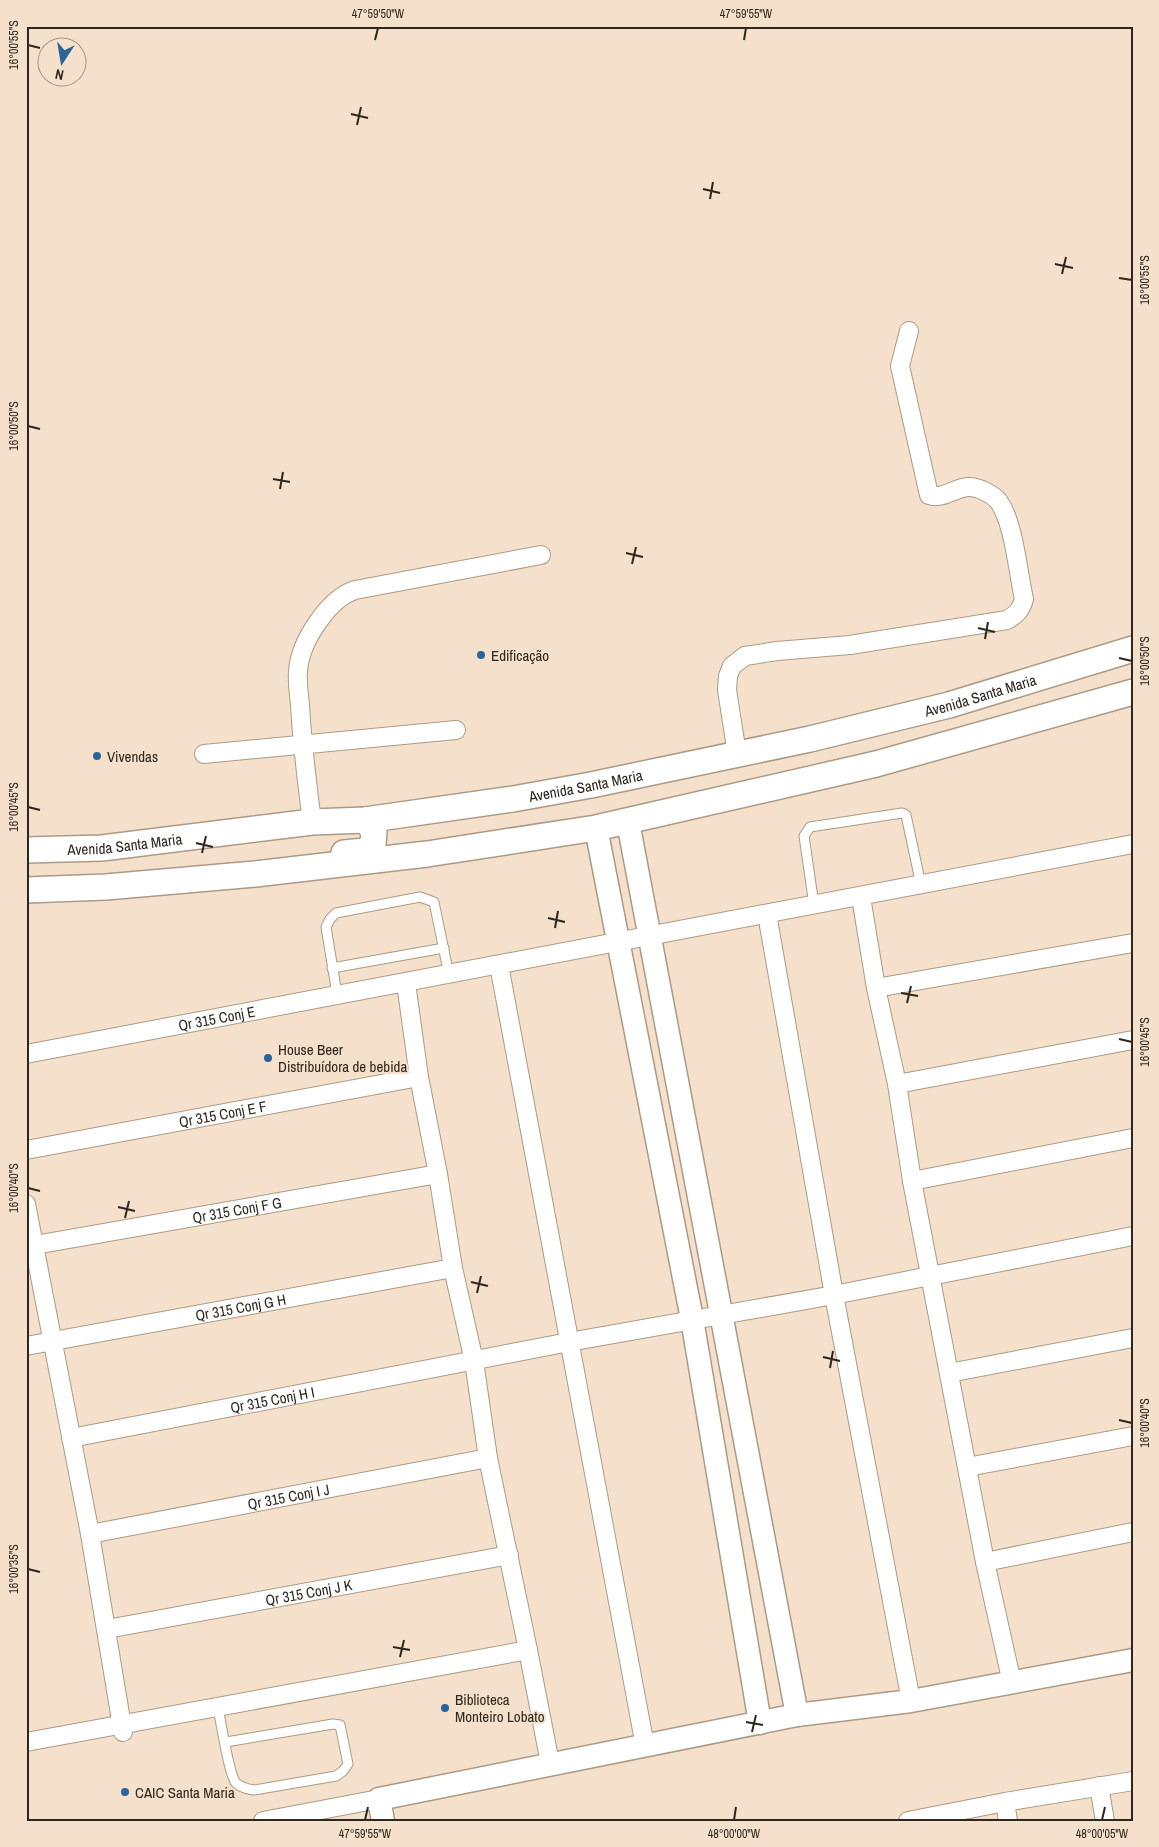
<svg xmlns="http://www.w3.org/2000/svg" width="1159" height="1847" viewBox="0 0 1159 1847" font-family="'Archivo Narrow',sans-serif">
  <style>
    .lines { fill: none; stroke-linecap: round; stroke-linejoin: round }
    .service-casing { stroke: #ad9a86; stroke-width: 11 }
    .minor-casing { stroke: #ad9a86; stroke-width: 20 }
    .tertiary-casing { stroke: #ad9a86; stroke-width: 25 }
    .secondary-casing { stroke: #ad9a86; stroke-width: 28 }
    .service { stroke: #fff; stroke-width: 9 }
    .minor { stroke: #fff; stroke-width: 18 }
    .tertiary { stroke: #fff; stroke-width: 22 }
    .secondary { stroke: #fff; stroke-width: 25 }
    .ticks { fill: none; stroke: #2e271f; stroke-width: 2 }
    .poi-dot { fill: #29649c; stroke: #f4e0cb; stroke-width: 2 }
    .labels { text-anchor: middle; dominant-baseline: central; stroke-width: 4; stroke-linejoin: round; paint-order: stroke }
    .poi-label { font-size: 15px; fill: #2e271f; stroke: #f4e0cb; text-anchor: start }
    .street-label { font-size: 15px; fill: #2e271f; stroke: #f4e0cb }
    .neatline { fill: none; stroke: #2e271f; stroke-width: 2 }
    .ticks-label { font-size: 12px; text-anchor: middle; fill: #2e271f }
  </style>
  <rect width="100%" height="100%" fill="#f4e0cb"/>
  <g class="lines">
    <defs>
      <g id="service">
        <polyline points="814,905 804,836 810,827 902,813 906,815 921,885"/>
        <polyline points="332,968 444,948"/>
        <polyline points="337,994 326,927 330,919 336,913 420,897 434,902 449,975"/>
        <path d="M218 1708C221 1722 229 1775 236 1783 242 1788 247 1789 254 1790L336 1776 343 1771 348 1764 340 1725 333 1724 226 1742"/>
      </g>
      <g id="minor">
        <polyline points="204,754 456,730"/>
        <path d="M737 754 727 690 728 676 732 666 745 656 777 651 850 645 1007 620C1017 614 1021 610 1024 599 1018 573 1014 523 999 502 994 495 979 487 969 487 955 487 944 500 929 495L900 366 909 331"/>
        <path d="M312 822C307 783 302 744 300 705 299 694 297 682 298 671 300 642 328 599 355 590L541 555"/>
        <polyline points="861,897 876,988 897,1084 912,1181 985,1562"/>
        <polyline points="767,914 834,1295 911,1701"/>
        <polyline points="499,965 645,1746"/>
        <polyline points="406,983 419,1077 438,1174 453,1268 474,1361 488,1458 528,1650"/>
        <polyline points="876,988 1133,943"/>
        <path id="s1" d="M26 1054 1133 844"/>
        <polyline points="897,1084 1133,1040"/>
        <path id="s2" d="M26 1150 419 1077"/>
        <polyline points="912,1181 1133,1138"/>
        <polyline points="26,1204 90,1534 123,1732"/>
        <path id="s3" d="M35 1245 438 1174"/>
        <path id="s4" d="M26 1346 453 1268"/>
        <polyline points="949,1373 1133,1338"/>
        <path id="s5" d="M71 1438 569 1342 834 1295 1133 1236"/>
        <polyline points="967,1467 1133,1436"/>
        <path id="s6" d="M90 1534 488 1458"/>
        <path id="s7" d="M107 1629 509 1555"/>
        <polyline points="1012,1683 985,1562 1133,1532"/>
        <polyline points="26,1742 528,1650 550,1763"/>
        <polyline points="1099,1786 1105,1821"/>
        <polyline points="1005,1802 1008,1821"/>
        <polyline points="263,1821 379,1799"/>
        <polyline points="908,1821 1005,1802 1133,1781"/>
      </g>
      <g id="tertiary">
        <polyline points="628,822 797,1715"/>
        <polyline points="596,828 692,1319 760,1723"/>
        <polyline points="383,1821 379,1799 797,1715 911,1701 1133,1660"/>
      </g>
      <g id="secondary">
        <path id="s8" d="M26 850 102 848 312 822 365 820 513 799 591 785 810 739 949 705 1133 649"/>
        <polyline points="344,853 365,851 373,844 374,831 365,820"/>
        <polyline points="26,890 106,887 255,874 427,854 596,828 876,764 1133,692"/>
      </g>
    </defs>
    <use href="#service" class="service-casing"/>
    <use href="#minor" class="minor-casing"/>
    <use href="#tertiary" class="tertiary-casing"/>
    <use href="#secondary" class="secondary-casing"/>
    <use href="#service" class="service"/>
    <use href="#minor" class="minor"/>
    <use href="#tertiary" class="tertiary"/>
    <use href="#secondary" class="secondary"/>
  </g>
  <path class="ticks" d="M375 40 378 28M744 40 746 28M28 45 40 48M351 114 368 118M357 125 361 107M703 189 720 193M710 199 713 182M1055 264 1073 268M1062 274 1066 257M1119 278 1132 280M28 426 40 429M273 479 290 482M280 489 283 472M626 553 643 557M632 564 636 547M978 628 995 632M985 639 988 622M1119 658 1132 661M28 807 40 810M196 843 213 847M202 853 206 836M548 918 565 922M555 928 558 911M901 993 918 996M907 1003 911 986M1119 1039 1132 1042M28 1188 40 1191M118 1207 135 1211M125 1218 129 1201M471 1282 488 1286M477 1293 481 1276M823 1357 840 1361M830 1368 833 1351M1119 1420 1132 1423M28 1569 40 1572M393 1647 410 1650M400 1657 404 1640M746 1722 763 1725M752 1732 756 1715M365 1820 368 1807M734 1820 736 1807M1102 1820 1105 1807"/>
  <g class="poi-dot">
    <circle cx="481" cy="655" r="5"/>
    <circle cx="97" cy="756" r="5"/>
    <circle cx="268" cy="1058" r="5"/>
    <circle cx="445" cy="1708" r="5"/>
    <circle cx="125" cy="1792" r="5"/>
  </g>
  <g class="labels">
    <g class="poi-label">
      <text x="491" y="655">Edificação</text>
      <text x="107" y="756">Vivendas</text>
      <text x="278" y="1049">House Beer<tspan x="278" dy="17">Distribuídora de bebida</tspan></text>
      <text x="455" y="1699">Biblioteca<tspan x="455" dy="17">Monteiro Lobato</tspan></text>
      <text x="135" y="1792">CAIC Santa Maria</text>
    </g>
    <g class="street-label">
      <text stroke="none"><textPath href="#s8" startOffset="969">Avenida Santa Maria</textPath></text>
      <text stroke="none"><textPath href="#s8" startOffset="564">Avenida Santa Maria</textPath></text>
      <text stroke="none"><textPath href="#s8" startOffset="99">Avenida Santa Maria</textPath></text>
      <text stroke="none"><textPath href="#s1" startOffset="194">Qr 315 Conj E</textPath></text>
      <text stroke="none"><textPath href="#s2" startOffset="200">Qr 315 Conj E F</textPath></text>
      <text stroke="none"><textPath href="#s3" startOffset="205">Qr 315 Conj F G</textPath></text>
      <text stroke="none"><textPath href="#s4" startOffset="218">Qr 315 Conj G H</textPath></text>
      <text stroke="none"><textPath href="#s5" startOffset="205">Qr 315 Conj H I</textPath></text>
      <text stroke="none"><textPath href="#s6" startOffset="202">Qr 315 Conj I J</textPath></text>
      <text stroke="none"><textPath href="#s7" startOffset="205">Qr 315 Conj J K</textPath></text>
    </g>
  </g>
  <rect width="1159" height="1847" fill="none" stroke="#f4e0cb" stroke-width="55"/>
  <g transform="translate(62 62) rotate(192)"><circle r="24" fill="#f4e0cb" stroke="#a59686"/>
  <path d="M0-4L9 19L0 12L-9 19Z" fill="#29649c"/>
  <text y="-8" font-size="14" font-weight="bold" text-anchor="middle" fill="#2e271f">N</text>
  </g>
  <rect x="28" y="28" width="1104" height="1792" class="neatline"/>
  <g class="ticks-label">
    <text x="378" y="18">47°59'50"W</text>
    <text x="746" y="18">47°59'55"W</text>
    <text transform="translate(14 45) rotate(-90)" y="4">16°00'55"S</text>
    <text transform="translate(1145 280) rotate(-90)" y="4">16°00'55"S</text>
    <text transform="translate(14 426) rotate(-90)" y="4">16°00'50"S</text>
    <text transform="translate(1145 661) rotate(-90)" y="4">16°00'50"S</text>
    <text transform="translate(14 807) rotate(-90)" y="4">16°00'45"S</text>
    <text transform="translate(1145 1042) rotate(-90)" y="4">16°00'45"S</text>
    <text transform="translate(14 1188) rotate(-90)" y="4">16°00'40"S</text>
    <text transform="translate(1145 1423) rotate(-90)" y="4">16°00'40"S</text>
    <text transform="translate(14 1569) rotate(-90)" y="4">16°00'35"S</text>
    <text x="365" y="1838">47°59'55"W</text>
    <text x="734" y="1838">48°00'00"W</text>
    <text x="1102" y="1838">48°00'05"W</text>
  </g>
</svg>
